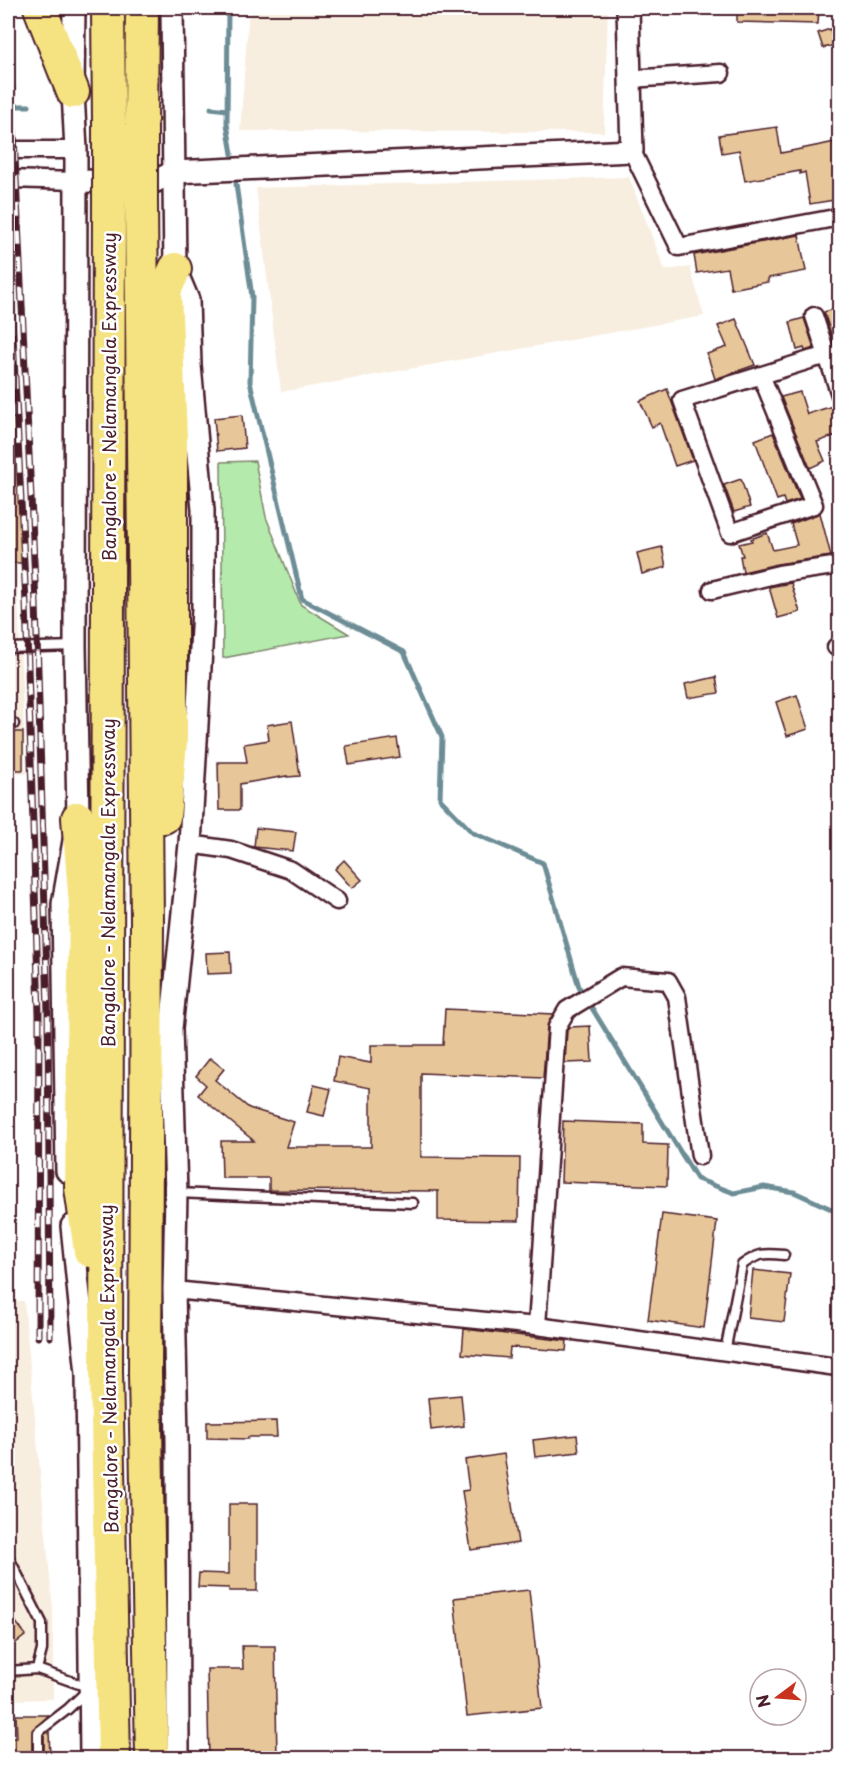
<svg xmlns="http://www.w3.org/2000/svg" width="847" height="1766" viewBox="0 0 847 1766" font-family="'Playpen Sans',sans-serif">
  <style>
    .built { fill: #f8eee0 }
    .green { fill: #b4ebad; stroke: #7f856c; stroke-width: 1.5 }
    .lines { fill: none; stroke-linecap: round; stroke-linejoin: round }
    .stream { stroke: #6d8d96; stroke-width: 5 }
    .building { fill: #e7c699; stroke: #4a1f2b; stroke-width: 1.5 }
    .service-casing { stroke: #4a1f2b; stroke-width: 13 }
    .minor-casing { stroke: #4a1f2b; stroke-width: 21 }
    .tertiary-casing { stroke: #4a1f2b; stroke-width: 26 }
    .motorway-casing { stroke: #4a1f2b; stroke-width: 36 }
    .service { stroke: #fff; stroke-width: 8 }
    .minor { stroke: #fff; stroke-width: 16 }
    .tertiary { stroke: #fff; stroke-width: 21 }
    .motorway { stroke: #f5e382; stroke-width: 32 }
    .rail-casing { stroke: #4a1f2b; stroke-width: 7 }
    .rail { stroke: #fff; stroke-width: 4.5; stroke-dasharray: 14; stroke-linecap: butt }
    .motorway-bridge-casing { stroke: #4a1f2b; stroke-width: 36; stroke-linecap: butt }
    .motorway-bridge { stroke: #f5e382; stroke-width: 32 }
    .labels { text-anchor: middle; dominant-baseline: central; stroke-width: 5; stroke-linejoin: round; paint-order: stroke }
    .street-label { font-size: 18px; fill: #4a1f2b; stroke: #fff }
  </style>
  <rect width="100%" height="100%" fill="#fff"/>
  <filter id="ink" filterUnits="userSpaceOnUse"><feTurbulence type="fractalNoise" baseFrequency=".0167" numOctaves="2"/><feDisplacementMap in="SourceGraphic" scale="12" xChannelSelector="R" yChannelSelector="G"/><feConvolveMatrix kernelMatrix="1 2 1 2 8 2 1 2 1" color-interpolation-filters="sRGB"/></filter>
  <g filter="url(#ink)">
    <g class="built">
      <polygon points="249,8 608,8 604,132 240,131"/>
      <polygon points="629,177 665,270 690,267 704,316 281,392 256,188"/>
      <polygon points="8,373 26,774 8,774"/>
      <polygon points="8,1301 24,1301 53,1609 53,1699 8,1700"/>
    </g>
    <polygon class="green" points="255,461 266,517 301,605 349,634 223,658 221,462"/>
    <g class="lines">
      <g class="stream">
        <polyline points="228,8 227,124 232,154"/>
        <polyline points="8,106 29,106"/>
        <polyline points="211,108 227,110"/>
        <polyline points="236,184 252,297 250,382 302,599 404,652 442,737 440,799 473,833 543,863 579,987 697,1179 734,1193 764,1187 794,1192 840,1213"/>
      </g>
    </g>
    <g class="building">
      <polygon points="737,8 819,8 818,24 737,22"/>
      <polygon points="830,29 835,45 823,48 818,33"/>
      <polygon points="777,127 781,153 840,141 840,199 810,204 805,172 800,174 800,171 745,181 739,150 722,153 719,135"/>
      <polygon points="799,235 806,271 768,278 768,282 731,289 727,268 697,273 694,255"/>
      <polygon points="840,307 840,341 834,343 824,312"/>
      <polygon points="804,318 814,348 805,351 804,348 797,350 790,322"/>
      <polygon points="736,319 755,365 715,379 707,354 727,347 718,326"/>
      <polygon points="667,389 693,460 675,466 660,423 652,427 640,401"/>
      <polygon points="800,392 807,414 836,405 840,414 840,434 817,442 825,461 810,468 781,397"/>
      <polygon points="242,415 245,448 217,451 214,418"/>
      <polygon points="8,418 19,418 25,563 8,563"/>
      <polygon points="773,433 800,499 785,504 783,498 777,500 755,440"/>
      <polygon points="741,479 750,507 734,512 724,485"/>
      <polygon points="820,513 831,556 777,564 743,572 740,556 743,556 739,544 752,541 751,539 767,533 773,550 797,545 791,524"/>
      <polygon points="662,547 666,567 642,574 637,553"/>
      <polygon points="791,583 800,612 778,618 769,587"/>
      <polygon points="716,677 719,693 688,698 685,684"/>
      <polygon points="797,695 808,729 787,736 776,702"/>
      <polygon points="292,721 300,776 287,777 287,776 240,784 240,810 219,810 218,762 247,762 244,744 269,740 267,725"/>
      <rect x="8" y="732" width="15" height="38"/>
      <polygon points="397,738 400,757 349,765 346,746"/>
      <polygon points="256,828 296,832 293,851 254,847"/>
      <polygon points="344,860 362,880 352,888 335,869"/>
      <polygon points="230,952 231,973 207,974 206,953"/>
      <polygon points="445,1009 553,1014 547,1026 543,1078 421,1073 421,1157 520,1158 519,1221 438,1220 438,1191 269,1190 269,1178 222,1178 221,1141 254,1141 198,1095 206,1085 196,1076 210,1058 224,1069 215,1080 249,1108 294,1122 286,1147 371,1147 371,1088 334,1081 338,1057 371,1063 371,1045 443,1045"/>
      <polygon points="590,1026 592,1062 565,1063 567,1030 569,1027"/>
      <polygon points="314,1085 331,1089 324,1116 307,1112"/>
      <polygon points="563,1121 643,1124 643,1144 668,1145 667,1186 561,1182"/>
      <polygon points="662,1214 717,1221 704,1328 648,1320"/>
      <polygon points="753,1270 790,1274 784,1322 748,1318"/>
      <polygon points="464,1329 567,1341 566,1351 510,1347 509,1358 462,1354"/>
      <polygon points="461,1395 464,1426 431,1430 428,1398"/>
      <polygon points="276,1421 277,1437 248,1437 248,1439 207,1438 207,1422"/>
      <polygon points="577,1435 579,1452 535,1457 533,1440"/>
      <polygon points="504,1454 518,1543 471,1550 462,1491 469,1490 465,1460"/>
      <polygon points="229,1504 257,1504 257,1591 229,1591 229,1588 198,1587 199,1573 229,1574"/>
      <polygon points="529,1590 542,1708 467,1716 454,1598"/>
      <polygon points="8,1612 26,1635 8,1649"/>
      <polygon points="242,1646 275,1646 277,1758 209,1758 207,1669 243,1669"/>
      <polygon points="16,1715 49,1715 32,1730 32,1758 8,1758 8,1738 17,1738"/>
      <polygon points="49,1731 50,1758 44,1758 44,1735"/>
    </g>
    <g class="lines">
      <defs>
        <g id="service">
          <polyline points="8,648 75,646"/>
          <polyline points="8,724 14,724"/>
          <polyline points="177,1193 413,1203"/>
          <path d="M725 1352 742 1265C758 1253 764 1253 784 1255"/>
          <polyline points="8,1556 42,1623 42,1650 37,1669"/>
          <polyline points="8,1671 37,1669 90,1688 68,1709 38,1732 38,1758"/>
        </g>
        <g id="minor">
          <polyline points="630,79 721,73"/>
          <polyline points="8,150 76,150"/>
          <polyline points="632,151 679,247 840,217"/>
          <polyline points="8,179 76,181"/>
          <polyline points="814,316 840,395"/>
          <polyline points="761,375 814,505 730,533 682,400 813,359 840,353"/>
          <polyline points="712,590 779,574 840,565"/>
          <polyline points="836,647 840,646"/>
          <polyline points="190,844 231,850 291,870 337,901"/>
          <polyline points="174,1290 537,1326 837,1367"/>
          <polyline points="537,1326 557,1027 567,1010 621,977 668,981 677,997 700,1156"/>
        </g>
        <g id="tertiary">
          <polyline points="172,8 175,269 188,300 190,365 203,510 203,608 198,707 190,844 171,1029 176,1193 174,1290 177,1441 178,1758"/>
          <polyline points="76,181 154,182 173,172 632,151 628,8"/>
          <polyline points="67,1171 63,904 78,818 75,646 76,150 73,92 74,8"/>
          <polyline points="72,1226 87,1374 91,1758"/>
        </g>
        <g id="motorway">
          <polyline points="40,8 73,92"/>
          <polyline points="108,8 109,123"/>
          <polyline points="141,126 142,8"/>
          <polyline points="109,198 106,1371 114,1758"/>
          <polyline points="141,199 147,922 145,1374 152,1758"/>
          <polyline points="164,817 171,742 171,438 165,291 175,269"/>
          <polyline points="78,818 85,905 81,1188 90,1251"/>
        </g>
      </defs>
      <use href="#service" class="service-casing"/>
      <use href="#minor" class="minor-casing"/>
      <use href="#tertiary" class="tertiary-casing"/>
      <use href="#motorway" class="motorway-casing"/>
      <use href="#service" class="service"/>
      <use href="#minor" class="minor"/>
      <use href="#tertiary" class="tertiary"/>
      <use href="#motorway" class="motorway"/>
      <defs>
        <g id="rail">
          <polyline points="8,8 36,603 48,1013 50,1337"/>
          <polyline points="8,235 26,603 39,1014 38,1337"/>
        </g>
      </defs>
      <use href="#rail" class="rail-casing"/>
      <use href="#rail" class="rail"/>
      <defs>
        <g id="motorway-bridge">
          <polyline points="109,123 109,198"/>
          <polyline points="141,199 141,126"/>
        </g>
      </defs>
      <use href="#motorway-bridge" class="motorway-bridge-casing"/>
      <use href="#motorway-bridge" class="motorway-bridge"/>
    </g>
  </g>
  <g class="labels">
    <g class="street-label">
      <text transform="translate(108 397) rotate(-90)">Bangalore - Nelamangala Expressway</text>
      <text transform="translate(107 883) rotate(-90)">Bangalore - Nelamangala Expressway</text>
      <text transform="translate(108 1369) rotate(-91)">Bangalore - Nelamangala Expressway</text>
    </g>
  </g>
  <rect width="847" height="1766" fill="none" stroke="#fff" stroke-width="30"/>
  <rect x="15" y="15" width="817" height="1736" fill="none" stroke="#4a1f2b" stroke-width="2" filter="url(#ink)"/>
  <g transform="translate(778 1697) rotate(254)"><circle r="28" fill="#ffffff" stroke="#b7a5aa" stroke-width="1.5"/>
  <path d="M0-4.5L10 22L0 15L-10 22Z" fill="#c8321e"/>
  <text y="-9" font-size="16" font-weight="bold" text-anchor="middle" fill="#4a1f2b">N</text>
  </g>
</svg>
